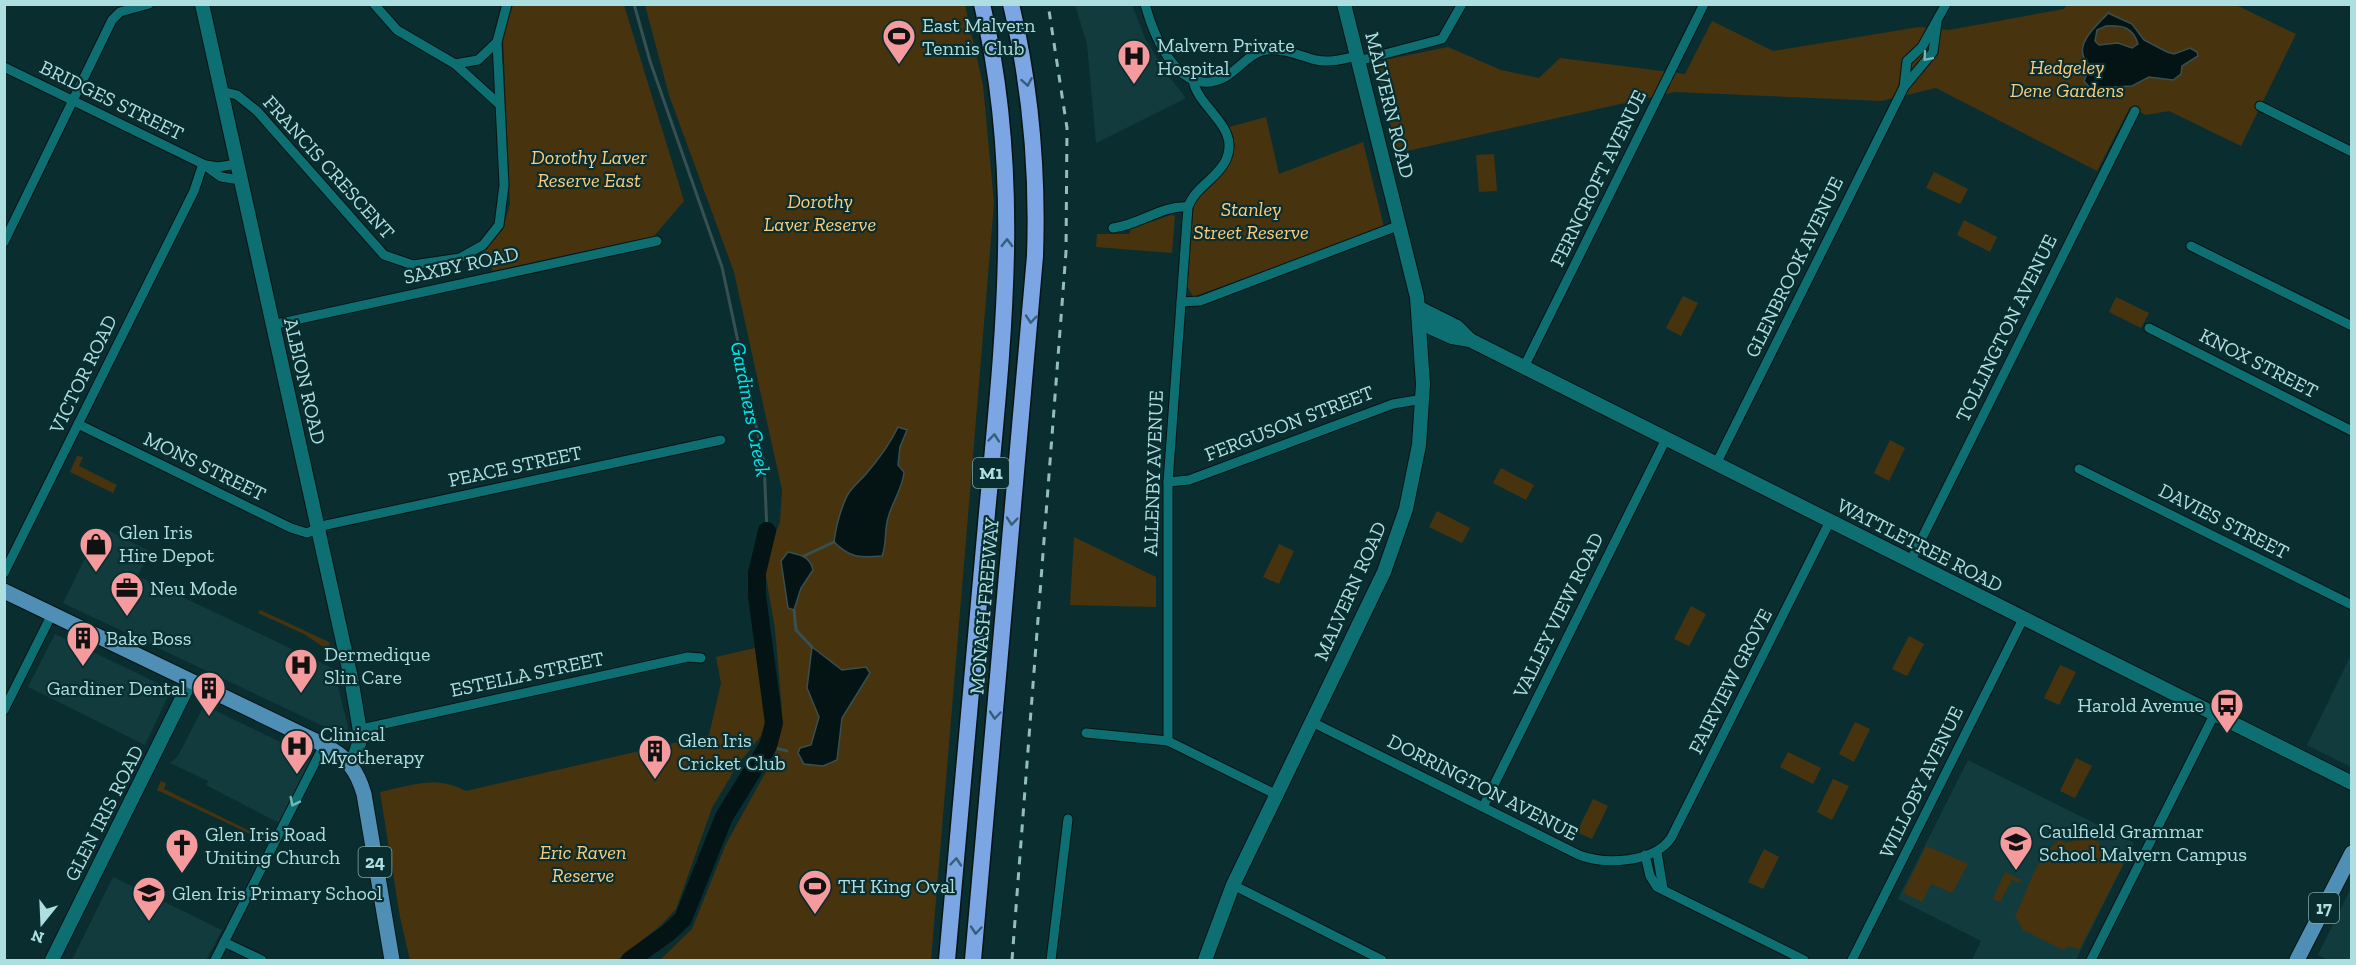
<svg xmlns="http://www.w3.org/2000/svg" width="2356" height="965" viewBox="0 0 2356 965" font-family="'Zilla Slab',serif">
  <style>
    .built { fill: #123b3d }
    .green { fill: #48330f }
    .water { fill: #041314; stroke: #375051; stroke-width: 1.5; fill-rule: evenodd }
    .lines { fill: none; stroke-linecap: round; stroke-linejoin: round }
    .stream { stroke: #375051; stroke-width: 3 }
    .river { stroke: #041314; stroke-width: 18 }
    .minor-casing { stroke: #061414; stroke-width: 11 }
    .secondary-casing { stroke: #061414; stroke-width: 16 }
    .primary-casing { stroke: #061414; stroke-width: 17 }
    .motorway-casing { stroke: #061414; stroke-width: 19 }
    .minor { stroke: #0d6f72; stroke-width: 9 }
    .secondary { stroke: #0d6f72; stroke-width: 14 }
    .primary { stroke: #4f8fb6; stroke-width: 15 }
    .motorway { stroke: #7ba5e3; stroke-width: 16 }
    .rail { stroke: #91bfc0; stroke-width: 3; stroke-dasharray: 8 8; stroke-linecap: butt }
    .oneway { stroke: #76b8ba }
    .oneway2 { stroke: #375e78 }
    .labels { text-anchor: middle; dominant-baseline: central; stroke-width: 4.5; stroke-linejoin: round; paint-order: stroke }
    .shield { fill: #0a2e30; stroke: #7daaab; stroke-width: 1.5 }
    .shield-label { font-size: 18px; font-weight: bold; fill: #aedfe0 }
    .poi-label { font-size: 20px; fill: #aedfe0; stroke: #0a2e30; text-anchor: start }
    .park-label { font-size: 20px; font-style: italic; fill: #ffcc7a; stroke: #0a2e30 }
    .street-label { font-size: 20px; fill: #aedfe0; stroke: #0a2e30 }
    .water-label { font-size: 21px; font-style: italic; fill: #00e9ef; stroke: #0a2e30 }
  </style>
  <rect width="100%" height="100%" fill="#0a2e30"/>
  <g class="built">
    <polygon points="1075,5 1132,5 1145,38 1166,73 1186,98 1096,143 1087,44"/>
    <polygon points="110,531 149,551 138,576 334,669 349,732 344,736 63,603 88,552 98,556"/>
    <polygon points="55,634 168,688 169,694 145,745 28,687"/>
    <polygon points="2351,655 2352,767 2351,767 2307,745"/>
    <polygon points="204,705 309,756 310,761 279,823 206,785 208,781 170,763 178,756"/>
    <polygon points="1968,760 2134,843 2076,960 1972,960 1981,941 1898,899"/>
    <polygon points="113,877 222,930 206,960 72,960"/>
    <polygon points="2351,888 2351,960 2329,960 2318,955"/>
  </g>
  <g class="green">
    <polygon points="2067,4 2236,5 2296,34 2241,146 2169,111 2146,115 2130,107 2097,171 1936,88 1881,101 1675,92 1398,153 1374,62 1448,47 1501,70 1539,78 1560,58 1685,74 1712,21 1773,51 1919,27 1949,30 2064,9"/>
    <polygon points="513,5 624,5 684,201 654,236 493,271 483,253 503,229 510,204 503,36"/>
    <polygon points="645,5 965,5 983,85 994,203 931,960 660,960 692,929 726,844 773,759 782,710 775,629 765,571 766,558 780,522 782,490 734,272 669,95"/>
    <path d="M1266 117 1279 174 1363 142 1384 227 1193 297 1187 286C1189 260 1188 231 1194 206 1201 177 1248 176 1229 127Z"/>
    <polygon points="1494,154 1497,191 1479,192 1476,155"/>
    <polygon points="1934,172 1968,189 1960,204 1926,188"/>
    <polygon points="1171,215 1175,216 1172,253 1096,247 1097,234 1129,234 1131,229"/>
    <polygon points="1964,220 1997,237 1990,252 1957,235"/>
    <polygon points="1683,296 1698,303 1681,336 1666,328"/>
    <polygon points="2116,297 2149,313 2141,328 2109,312"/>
    <polygon points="1890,440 1905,448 1889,481 1874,473"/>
    <polygon points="77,456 83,457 79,466 117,485 113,493 70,472"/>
    <polygon points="1501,468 1534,485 1526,500 1493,483"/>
    <polygon points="1437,511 1470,528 1462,543 1429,527"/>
    <polygon points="1074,537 1156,577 1156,607 1070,605"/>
    <polygon points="1279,544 1294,551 1279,584 1263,577"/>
    <polygon points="1691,606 1706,614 1689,646 1674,639"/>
    <polygon points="260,610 329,642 331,652 304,634 258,613"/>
    <polygon points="1909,636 1924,644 1907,676 1892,669"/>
    <path d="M755 648 767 718 761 736 738 764 712 808 676 909 660 926 617 960H410L400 917 380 792C412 785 436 775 466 791L709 735 721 683 716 657Z"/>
    <polygon points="2060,665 2076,672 2059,705 2044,698"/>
    <polygon points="1855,722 1870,729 1854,762 1839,754"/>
    <polygon points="1788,752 1821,768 1813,784 1780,767"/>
    <polygon points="2076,758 2092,766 2075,798 2060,791"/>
    <polygon points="1833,779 1849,786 1832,820 1817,812"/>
    <polygon points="161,781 166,783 164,789 262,837 265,832 273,836 269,843 157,790"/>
    <polygon points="1593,799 1608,806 1592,839 1577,832"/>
    <path d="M2087 837 2099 842V849L2111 859 2118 856 2126 859 2079 950 2070 946 2063 950 2023 930 2015 916C2028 890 2034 860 2059 840L2066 843Z"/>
    <polygon points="1926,846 1968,864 1952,893 1931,884 1922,902 1903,893"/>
    <polygon points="1764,849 1779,857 1763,889 1748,882"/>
    <polygon points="2005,872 2021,880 2019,883 2012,880 2000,902 1993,899"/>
  </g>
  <g class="water">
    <path d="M2108 13 2132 24 2144 40 2167 52 2174 54 2190 48 2197 52 2198 56 2182 66 2181 74 2173 80 2149 77 2132 86 2114 87 2101 91 2092 90 2084 81 2090 66C2088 63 2086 61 2084 58 2076 41 2100 23 2108 13ZM2106 26C2122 25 2133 27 2138 44L2132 48 2118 43 2099 45 2095 41 2097 30Z"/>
    <path d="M898 427 907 430 900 447 898 465 904 472C903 488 892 502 888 518 884 531 887 544 882 556 860 558 850 558 834 542 836 526 840 511 847 496 851 488 860 481 866 474 878 460 890 444 898 427Z"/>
    <path d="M788 552C800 555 810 556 813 570L801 588 794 610 788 608 781 561Z"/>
    <polygon points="812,647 842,670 866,667 870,673 842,718 837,760 823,766 804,764 798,753 800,748 811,745 819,717 807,688"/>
  </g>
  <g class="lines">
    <g class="stream">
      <polyline points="634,4 650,61 722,267 764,463 767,531"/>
      <polyline points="804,556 834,542"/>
      <polyline points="794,610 796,630 812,647"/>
      <polyline points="768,746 787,751"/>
    </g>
    <polyline class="river" points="630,960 668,933 683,919 724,817 768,746 774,723 757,596 757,573 767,531"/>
    <defs>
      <g id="minor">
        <polyline points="374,4 397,30 455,64 500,105"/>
        <path d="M1145 4C1154 37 1180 101 1225 77 1239 69 1250 52 1267 50 1284 48 1300 56 1316 60 1330 63 1343 59 1357 56"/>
        <polyline points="1358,61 1442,39 1462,4"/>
        <polyline points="455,64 478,60 497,42"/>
        <polyline points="4,67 203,164 221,177 240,180"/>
        <polyline points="1904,87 1907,61 1922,47 1946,4"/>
        <polyline points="221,91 237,95 257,111 384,255 413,265 460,258 483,245 499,225 504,185 497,42 507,4"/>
        <polyline points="2260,106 2352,152"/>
        <polyline points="206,165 218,167 237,164"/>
        <path d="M1113 228C1139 225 1162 205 1188 207"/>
        <polyline points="4,242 112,20 120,12 149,4"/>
        <polyline points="2191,246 2352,326"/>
        <polyline points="1181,302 1200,301 1400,225"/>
        <polyline points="272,325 657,241"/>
        <polyline points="2149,328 2352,431"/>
        <polyline points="1524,367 1704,4"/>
        <polyline points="78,424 291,528 307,533 326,525 721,440"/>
        <polyline points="1716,464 1904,87 1933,52 1937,22"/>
        <polyline points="2079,469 2352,605"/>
        <polyline points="1168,482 1189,480 1393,404 1423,399"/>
        <polyline points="1910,562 2135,111"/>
        <polyline points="4,573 194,191 203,164"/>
        <polyline points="4,710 52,614"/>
        <path d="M1312 722 1579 855C1605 865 1654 863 1671 838L1830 521"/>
        <polyline points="361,729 688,657 701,658"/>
        <polyline points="1086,733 1168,741 1277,795"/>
        <path d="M1168 741V482L1188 207C1195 187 1217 179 1226 160 1241 126 1198 109 1193 80"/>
        <polyline points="1483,807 1666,439"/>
        <polyline points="1657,852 1663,889"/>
        <polyline points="1645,855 1650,876 1657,887 1804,960"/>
        <polyline points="1233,885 1382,960"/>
        <polyline points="224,942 262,960"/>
        <polyline points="215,960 324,745"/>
        <polyline points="1051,960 1068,819"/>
        <polyline points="1852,960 2023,619"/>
        <polyline points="2091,960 2214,715"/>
      </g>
      <g id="secondary">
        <polyline points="202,4 351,678 361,737 352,765"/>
        <polyline points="1419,308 1457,327 1470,340"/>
        <polyline points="1421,323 1452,337 1470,340 2352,783"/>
        <polyline points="52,960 190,682"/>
        <polyline points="1205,960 1233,885 1384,572 1406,509 1419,445 1423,384 1417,297 1344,4"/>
      </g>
      <g id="primary">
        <path d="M4 591 324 745C347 757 357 770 364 794L392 960"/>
        <polyline points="2297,960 2352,853"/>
      </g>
      <g id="motorway">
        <path d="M947 960C961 811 974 662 987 513 1003 341 1023 175 982 4"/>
        <path d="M973 960 1035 256C1038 170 1031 88 1011 4"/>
      </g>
    </defs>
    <use href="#minor" class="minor-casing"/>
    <use href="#secondary" class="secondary-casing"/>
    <use href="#primary" class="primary-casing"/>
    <use href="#motorway" class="motorway-casing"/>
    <use href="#minor" class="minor"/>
    <use href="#secondary" class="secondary"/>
    <use href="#primary" class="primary"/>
    <use href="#motorway" class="motorway"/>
    <polyline class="rail" points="1012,960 1066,252 1067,128 1048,4"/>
  </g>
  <defs><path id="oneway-chevron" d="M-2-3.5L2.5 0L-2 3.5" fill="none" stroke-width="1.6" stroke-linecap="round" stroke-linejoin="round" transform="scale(1.5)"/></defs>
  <g class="oneway">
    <use href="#oneway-chevron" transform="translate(1927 57) rotate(131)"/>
    <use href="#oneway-chevron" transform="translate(294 802) rotate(117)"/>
  </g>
  <g class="oneway2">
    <use href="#oneway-chevron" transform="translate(1027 82) rotate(80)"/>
    <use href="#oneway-chevron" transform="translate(1007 243) rotate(-89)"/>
    <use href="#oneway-chevron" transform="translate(1031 319) rotate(95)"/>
    <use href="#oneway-chevron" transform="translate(994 438) rotate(-85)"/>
    <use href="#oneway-chevron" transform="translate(1012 521) rotate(95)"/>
    <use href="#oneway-chevron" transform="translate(995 715) rotate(95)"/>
    <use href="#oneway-chevron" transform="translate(956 862) rotate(-85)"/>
    <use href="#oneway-chevron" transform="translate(976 930) rotate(95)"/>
  </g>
  <defs>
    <symbol id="stadium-pin" viewBox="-11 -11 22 30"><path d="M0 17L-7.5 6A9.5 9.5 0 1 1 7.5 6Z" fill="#f59b9d" stroke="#0a2e30"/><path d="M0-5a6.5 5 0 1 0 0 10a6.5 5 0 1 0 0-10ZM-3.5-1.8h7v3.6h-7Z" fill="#111"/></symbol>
    <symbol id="hospital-pin" viewBox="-11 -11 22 30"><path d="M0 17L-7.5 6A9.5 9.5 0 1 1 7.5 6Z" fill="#f59b9d" stroke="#0a2e30"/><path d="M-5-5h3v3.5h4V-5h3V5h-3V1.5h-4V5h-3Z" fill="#111"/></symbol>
    <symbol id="shop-pin" viewBox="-11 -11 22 30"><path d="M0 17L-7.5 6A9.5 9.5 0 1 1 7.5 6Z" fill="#f59b9d" stroke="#0a2e30"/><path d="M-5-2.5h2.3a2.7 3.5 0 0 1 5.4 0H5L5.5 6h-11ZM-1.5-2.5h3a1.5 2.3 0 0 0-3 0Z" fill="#111"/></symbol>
    <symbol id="office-pin" viewBox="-11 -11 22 30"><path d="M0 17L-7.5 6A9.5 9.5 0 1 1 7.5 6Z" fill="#f59b9d" stroke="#0a2e30"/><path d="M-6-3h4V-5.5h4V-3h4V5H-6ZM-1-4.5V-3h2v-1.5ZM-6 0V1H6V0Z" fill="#111"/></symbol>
    <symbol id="building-pin" viewBox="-11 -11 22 30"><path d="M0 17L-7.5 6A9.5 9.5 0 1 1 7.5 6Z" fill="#f59b9d" stroke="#0a2e30"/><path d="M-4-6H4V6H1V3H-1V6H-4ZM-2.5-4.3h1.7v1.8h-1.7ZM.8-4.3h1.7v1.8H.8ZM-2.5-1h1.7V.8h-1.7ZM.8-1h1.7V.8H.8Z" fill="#111"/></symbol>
    <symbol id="bus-pin" viewBox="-11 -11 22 30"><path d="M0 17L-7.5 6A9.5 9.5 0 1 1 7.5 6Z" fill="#f59b9d" stroke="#0a2e30"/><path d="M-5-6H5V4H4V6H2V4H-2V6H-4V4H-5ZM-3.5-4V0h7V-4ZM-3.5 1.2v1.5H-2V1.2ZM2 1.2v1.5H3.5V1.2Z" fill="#111"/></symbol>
    <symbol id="school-pin" viewBox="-11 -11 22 30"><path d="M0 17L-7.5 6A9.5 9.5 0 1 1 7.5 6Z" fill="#f59b9d" stroke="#0a2e30"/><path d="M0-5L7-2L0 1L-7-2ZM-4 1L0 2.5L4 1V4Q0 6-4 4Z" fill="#111"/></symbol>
    <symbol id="church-pin" viewBox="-11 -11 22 30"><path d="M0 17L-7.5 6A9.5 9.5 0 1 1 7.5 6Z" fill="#f59b9d" stroke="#0a2e30"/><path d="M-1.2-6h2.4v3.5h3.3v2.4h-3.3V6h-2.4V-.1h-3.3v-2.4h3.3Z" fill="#111"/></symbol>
  </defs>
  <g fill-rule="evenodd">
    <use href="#stadium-pin" x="880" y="17" width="38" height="52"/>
    <use href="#hospital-pin" x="1115" y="37" width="38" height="52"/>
    <use href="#shop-pin" x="77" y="525" width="38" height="52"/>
    <use href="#office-pin" x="108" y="569" width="38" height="52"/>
    <use href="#building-pin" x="64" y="619" width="38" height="52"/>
    <use href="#hospital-pin" x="282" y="646" width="38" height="52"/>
    <use href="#building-pin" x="190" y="669" width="38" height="52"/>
    <use href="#bus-pin" x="2208" y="686" width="38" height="52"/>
    <use href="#hospital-pin" x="278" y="727" width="38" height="52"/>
    <use href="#building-pin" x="636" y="732" width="38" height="52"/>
    <use href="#school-pin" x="1997" y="823" width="38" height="52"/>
    <use href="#church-pin" x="163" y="826" width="38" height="52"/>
    <use href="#stadium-pin" x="796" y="867" width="38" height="52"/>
    <use href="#school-pin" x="130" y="874" width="38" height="52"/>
  </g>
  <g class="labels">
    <g class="shield">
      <rect x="973" y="458" width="36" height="30" rx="4.5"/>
      <rect x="358.5" y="847" width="33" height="30" rx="4.5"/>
      <rect x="2309" y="893" width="30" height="30" rx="4.5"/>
    </g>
    <g class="shield-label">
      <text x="991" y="473">M1</text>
      <text x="375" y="862">24</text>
      <text x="2324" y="908">17</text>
    </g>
    <g class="poi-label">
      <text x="922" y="25">East Malvern<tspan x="922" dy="23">Tennis Club</tspan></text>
      <text x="1157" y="45">Malvern Private<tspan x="1157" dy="23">Hospital</tspan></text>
      <text x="119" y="532">Glen Iris<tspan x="119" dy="23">Hire Depot</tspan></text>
      <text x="150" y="588">Neu Mode</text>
      <text x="106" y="638">Bake Boss</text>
      <text x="324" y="654">Dermedique<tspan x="324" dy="23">Slin Care</tspan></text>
      <text x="186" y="688" text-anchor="end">Gardiner Dental</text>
      <text x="2204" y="705" text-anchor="end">Harold Avenue</text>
      <text x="320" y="734">Clinical<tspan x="320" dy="23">Myotherapy</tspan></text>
      <text x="678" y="740">Glen Iris<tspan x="678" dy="23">Cricket Club</tspan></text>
      <text x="2039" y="831">Caulfield Grammar<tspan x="2039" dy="23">School Malvern Campus</tspan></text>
      <text x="205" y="834">Glen Iris Road<tspan x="205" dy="23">Uniting Church</tspan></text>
      <text x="838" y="886">TH King Oval</text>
      <text x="172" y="893">Glen Iris Primary School</text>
    </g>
    <g class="park-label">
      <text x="2067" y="67">Hedgeley<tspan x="2067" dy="23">Dene Gardens</tspan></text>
      <text x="589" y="157">Dorothy Laver<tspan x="589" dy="23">Reserve East</tspan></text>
      <text x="820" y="201">Dorothy<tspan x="820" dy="23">Laver Reserve</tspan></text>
      <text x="1251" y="209">Stanley<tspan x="1251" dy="23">Street Reserve</tspan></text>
      <text x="583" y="852">Eric Raven<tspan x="583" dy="23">Reserve</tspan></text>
    </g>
    <g class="street-label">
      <text transform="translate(112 100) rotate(26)">BRIDGES STREET</text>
      <text transform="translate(1390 105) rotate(76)">MALVERN ROAD</text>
      <text transform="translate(329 167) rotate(48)">FRANCIS CRESCENT</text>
      <text transform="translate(1598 178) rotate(-64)">FERNCROFT AVENUE</text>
      <text transform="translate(461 265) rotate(-12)">SAXBY ROAD</text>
      <text transform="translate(1794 267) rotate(-64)">GLENBROOK AVENUE</text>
      <text transform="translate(2006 328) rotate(-64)">TOLLINGTON AVENUE</text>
      <text transform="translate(2259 363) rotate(27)">KNOX STREET</text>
      <text transform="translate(83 374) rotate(-64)">VICTOR ROAD</text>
      <text transform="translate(305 381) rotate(77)">ALBION ROAD</text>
      <text transform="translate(1289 423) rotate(-21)">FERGUSON STREET</text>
      <text transform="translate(205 466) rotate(26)">MONS STREET</text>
      <text transform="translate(515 466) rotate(-12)">PEACE STREET</text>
      <text transform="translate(1153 473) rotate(-88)">ALLENBY AVENUE</text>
      <text transform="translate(2224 521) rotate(27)">DAVIES STREET</text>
      <text transform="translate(1920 545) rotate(27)">WATTLETREE ROAD</text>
      <text transform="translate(1350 591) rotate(-66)">MALVERN ROAD</text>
      <text transform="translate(984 606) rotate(-85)">MONASH FREEWAY</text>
      <text transform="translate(1558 615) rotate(-64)">VALLEY VIEW ROAD</text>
      <text transform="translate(527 674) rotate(-12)">ESTELLA STREET</text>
      <text transform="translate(1730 681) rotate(-63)">FAIRVIEW GROVE</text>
      <text transform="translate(1921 782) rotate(-64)">WILLOBY AVENUE</text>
      <text transform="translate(1483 787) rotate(27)">DORRINGTON AVENUE</text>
      <text transform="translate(104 813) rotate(-63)">GLEN IRIS ROAD</text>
    </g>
    <g class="water-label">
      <text transform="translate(751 409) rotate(79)">Gardiners Creek</text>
    </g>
  </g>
  <rect width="2356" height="965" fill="none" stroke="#aedfe0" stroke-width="12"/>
  <g transform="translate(42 923) rotate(198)" stroke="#0a2e30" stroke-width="4.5" paint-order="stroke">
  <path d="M0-4.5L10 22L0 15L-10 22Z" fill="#aedfe0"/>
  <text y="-9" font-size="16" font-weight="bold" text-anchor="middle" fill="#aedfe0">N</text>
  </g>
</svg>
